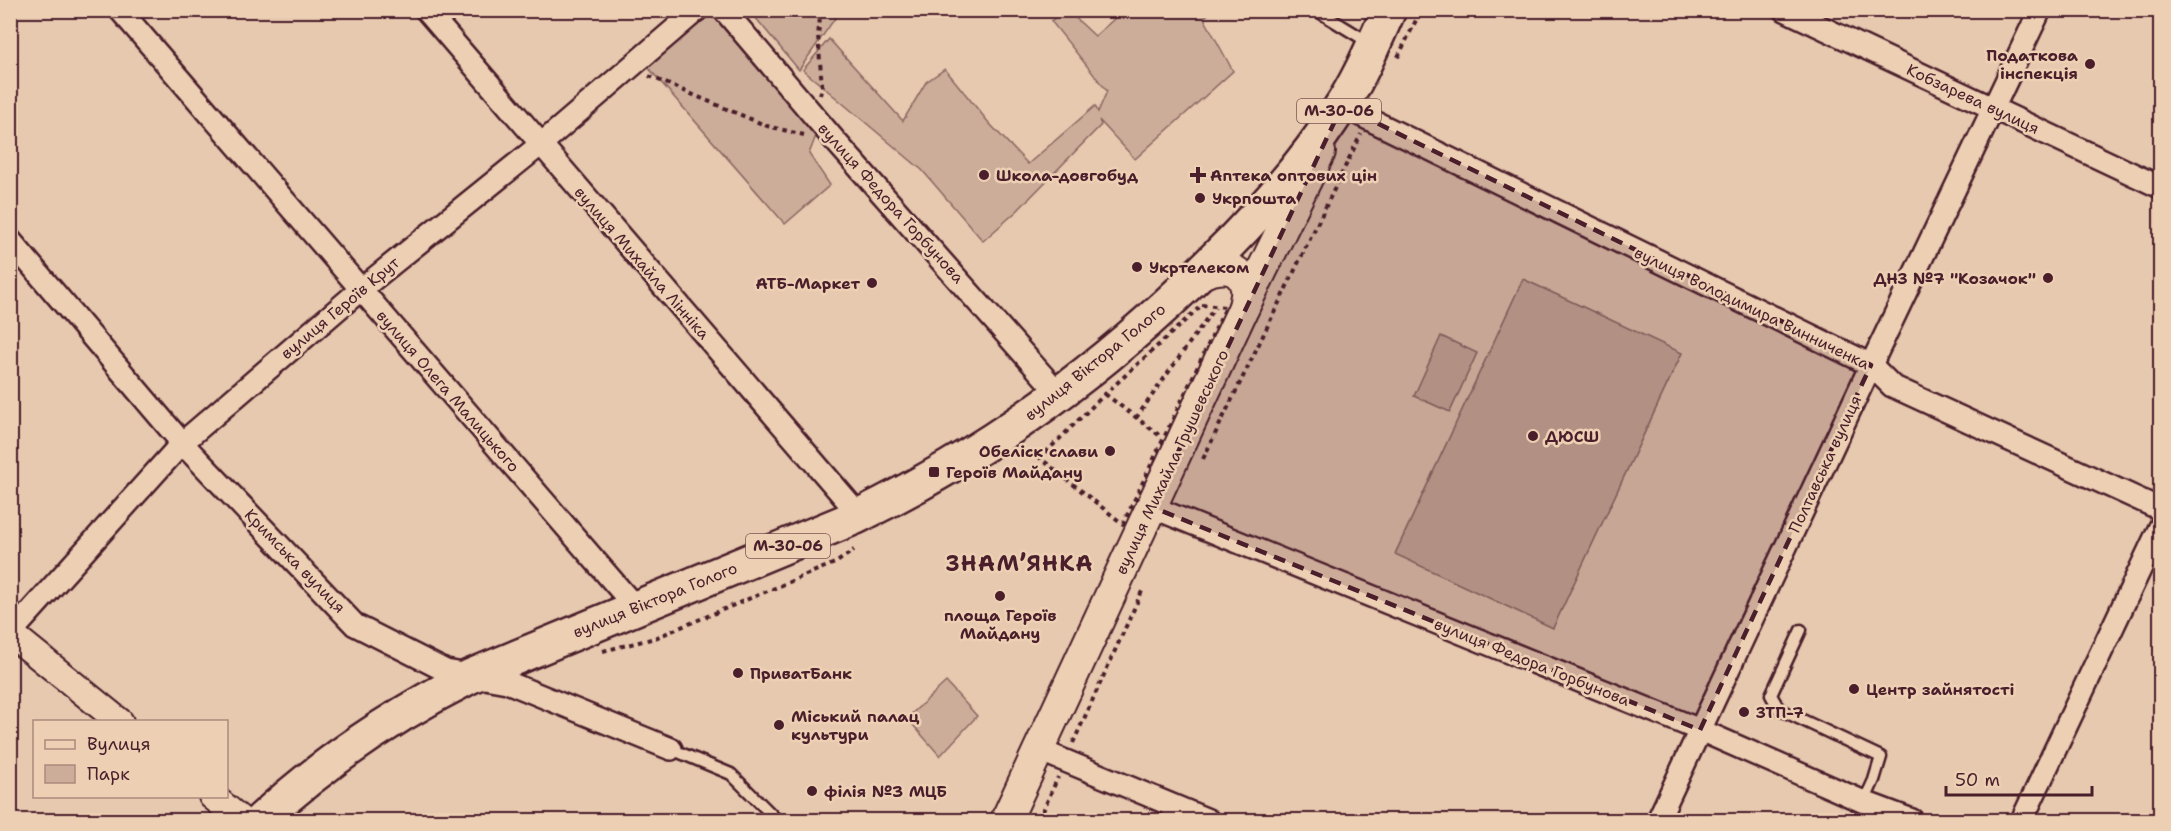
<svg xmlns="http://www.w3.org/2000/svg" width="2171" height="831" viewBox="0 0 2171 831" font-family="'Shantell Sans',sans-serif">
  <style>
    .green { fill: #ccad99; stroke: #8b6662; stroke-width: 1.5 }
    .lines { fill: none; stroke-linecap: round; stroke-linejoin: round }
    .service-casing { stroke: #4a1f2b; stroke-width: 15 }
    .minor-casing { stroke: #4a1f2b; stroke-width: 26 }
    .tertiary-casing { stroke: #4a1f2b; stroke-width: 30 }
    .secondary-casing { stroke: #4a1f2b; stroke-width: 34 }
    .primary-casing { stroke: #4a1f2b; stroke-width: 38 }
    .path { stroke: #4a1f2b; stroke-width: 4; stroke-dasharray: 4.5 4.5; stroke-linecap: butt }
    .service { stroke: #edd0b4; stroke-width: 10 }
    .minor { stroke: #edd0b4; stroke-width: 21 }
    .tertiary { stroke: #edd0b4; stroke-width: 26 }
    .secondary { stroke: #edd0b4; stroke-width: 30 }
    .primary { stroke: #edd0b4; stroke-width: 33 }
    .marked { fill: #4a1f2b; fill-opacity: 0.2; stroke: #4a1f2b; stroke-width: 4.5; stroke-dasharray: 12 8; stroke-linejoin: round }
    .poi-dot { fill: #4a1f2b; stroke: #edd0b4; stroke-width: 2 }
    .labels { text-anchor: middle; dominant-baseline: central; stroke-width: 5; stroke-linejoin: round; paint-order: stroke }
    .shield { fill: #edd0b4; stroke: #7b5454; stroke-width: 1.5 }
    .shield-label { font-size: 15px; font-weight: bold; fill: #4a1f2b }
    .poi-label { font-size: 16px; font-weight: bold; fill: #4a1f2b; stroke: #edd0b4; text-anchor: start }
    .street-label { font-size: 16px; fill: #4a1f2b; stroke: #edd0b4 }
    .district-label { font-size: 22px; font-weight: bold; letter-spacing: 1.5px; fill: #4a1f2b; stroke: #edd0b4 }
  </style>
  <rect width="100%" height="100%" fill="#e6c9af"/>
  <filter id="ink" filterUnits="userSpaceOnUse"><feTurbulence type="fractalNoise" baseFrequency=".0167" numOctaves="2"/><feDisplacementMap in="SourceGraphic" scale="12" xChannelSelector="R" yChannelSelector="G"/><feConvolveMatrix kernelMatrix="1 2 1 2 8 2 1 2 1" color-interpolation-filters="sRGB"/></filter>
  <g filter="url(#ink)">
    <g class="green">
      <polygon points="711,11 717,11 819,128 809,154 830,185 785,224 646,65"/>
      <polygon points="750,11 840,11 799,70"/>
      <polygon points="1064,11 1068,11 1095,36 1123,11 1211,11 1204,18 1233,71 1135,159 1099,120 1101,125 1017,211 983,241 922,170 803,70 829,39 903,121 926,82 945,69 989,123 1028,164 1095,106 1098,112 1107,91 1051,21"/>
      <polygon points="1523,279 1682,353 1553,628 1395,554"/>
      <polygon points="1441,336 1477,353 1450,412 1414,396"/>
      <polygon points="946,682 977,716 940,756 907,718"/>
    </g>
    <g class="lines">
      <defs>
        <g id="service">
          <polyline points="1316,10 1370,43"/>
          <polyline points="1801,630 1771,695 1779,709 1881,757 1874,780 1864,802"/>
          <polyline points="671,749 731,774 777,820"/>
          <polyline points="1166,820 1172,806"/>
        </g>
        <g id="minor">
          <polyline points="120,10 636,608"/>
          <polyline points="426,10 850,504 856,517"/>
          <polyline points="724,10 837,143 1060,395"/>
          <polyline points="1785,10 2160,187"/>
          <polyline points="1342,106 1871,365 1892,386 2160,509"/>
          <polyline points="10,240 182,443 355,625 446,671 507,682 671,749"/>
          <polyline points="1152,507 1700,730 1864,802 1912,820"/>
          <polyline points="10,634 182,443 360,290 540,145 697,10"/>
          <polyline points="1039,750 1208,820"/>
          <polyline points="1658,820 1871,365 2040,10"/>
          <polyline points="2022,820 2160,527"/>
        </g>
        <g id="tertiary">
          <polyline points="10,633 120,722"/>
          <polyline points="212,796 241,820"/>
        </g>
        <g id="secondary">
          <path d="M1196 277C1213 267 1241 261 1246 288 1247 294 1245 301 1244 307"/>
          <polyline points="1006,820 1244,307 1320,152"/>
        </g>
        <path id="primary" d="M261 820C324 762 394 715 471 676L856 517C991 451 1102 370 1209 264 1258 216 1303 166 1340 108 1360 78 1374 43 1389 10"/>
      </defs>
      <use href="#service" class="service-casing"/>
      <use href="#minor" class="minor-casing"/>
      <use href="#tertiary" class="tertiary-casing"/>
      <use href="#secondary" class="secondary-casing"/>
      <use href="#primary" class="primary-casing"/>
      <g class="path">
        <polyline points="1398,57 1421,10"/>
        <polyline points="649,76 767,126 804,135"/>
        <polyline points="820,95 822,87 818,35 821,10"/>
        <polygon points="1202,305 1226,307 1123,524 1040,458 1105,394"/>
        <polyline points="1105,394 1159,435"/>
        <polyline points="1136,418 1215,307"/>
        <polyline points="1203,459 1361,134"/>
        <polyline points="603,651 655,638 837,562 854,550"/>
        <polyline points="1073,743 1143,589"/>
        <polyline points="1039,820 1058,777"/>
      </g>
      <use href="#service" class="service"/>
      <use href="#minor" class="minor"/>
      <use href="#tertiary" class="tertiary"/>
      <use href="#secondary" class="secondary"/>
      <use href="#primary" class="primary"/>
    </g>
  </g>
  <path class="marked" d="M1342 106 1871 365 1700 730 1152 507Z"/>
  <g class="poi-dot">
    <circle cx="2090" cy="64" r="6"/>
    <circle cx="984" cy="175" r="6"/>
    <path d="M1195 166h6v6h6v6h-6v6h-6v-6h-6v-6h6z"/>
    <circle cx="1200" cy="198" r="6"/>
    <circle cx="1137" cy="267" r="6"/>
    <circle cx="2048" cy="278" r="6"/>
    <circle cx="872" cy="283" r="6"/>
    <circle cx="1533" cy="436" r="6"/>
    <circle cx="1110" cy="451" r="6"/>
    <rect x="928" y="466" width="12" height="12" rx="3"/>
    <circle cx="1000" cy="596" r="6"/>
    <circle cx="738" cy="673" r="6"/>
    <circle cx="1854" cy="689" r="6"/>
    <circle cx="1744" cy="712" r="6"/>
    <circle cx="779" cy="725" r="6"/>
    <circle cx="812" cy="791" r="6"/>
  </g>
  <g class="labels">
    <g class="shield">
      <rect x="1297" y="99" width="84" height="24" rx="4.5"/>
      <rect x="746" y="534" width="84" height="24" rx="4.5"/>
    </g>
    <g class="shield-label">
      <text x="1339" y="111">М-30-06</text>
      <text x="788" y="546">М-30-06</text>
    </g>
    <g class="poi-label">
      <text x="2078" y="55" text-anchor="end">Податкова<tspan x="2078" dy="18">інспекція</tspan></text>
      <text x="996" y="175">Школа-довгобуд</text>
      <text x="1210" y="175">Аптека оптових цін</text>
      <text x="1212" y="198">Укрпошта</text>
      <text x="1149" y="267">Укртелеком</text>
      <text x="2036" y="278" text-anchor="end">ДНЗ №7 "Козачок"</text>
      <text x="860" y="283" text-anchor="end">АТБ-Маркет</text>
      <text x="1545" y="436">ДЮСШ</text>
      <text x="1098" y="451" text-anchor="end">Обеліск слави</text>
      <text x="946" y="472">Героїв Майдану</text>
      <text x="1000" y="615" text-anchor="middle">площа Героїв<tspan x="1000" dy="18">Майдану</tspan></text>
      <text x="750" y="673">ПриватБанк</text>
      <text x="1866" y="689">Центр зайнятості</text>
      <text x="1756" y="712">ЗТП-7</text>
      <text x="791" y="716">Міський палац<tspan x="791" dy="18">культури</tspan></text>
      <text x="824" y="791">філія №3 МЦБ</text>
    </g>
    <g class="street-label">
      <text transform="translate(1973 99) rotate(25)">Кобзарева вулиця</text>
      <text transform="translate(891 203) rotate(48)">вулиця Федора Горбунова</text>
      <text transform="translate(642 263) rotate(49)">вулиця Михайла Лінніка</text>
      <text transform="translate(340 308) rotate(-40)">вулиця Героїв Крут</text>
      <text transform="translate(1752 308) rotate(26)">вулиця Володимира Винниченка</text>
      <text transform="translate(1095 362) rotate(-39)">вулиця Віктора Голого</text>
      <text transform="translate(448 391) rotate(49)">вулиця Олега Малицького</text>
      <text transform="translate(1172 462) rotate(-65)">вулиця Михайла Грушевського</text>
      <text transform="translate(1825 464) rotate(-65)">Полтавська вулиця</text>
      <text transform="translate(295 561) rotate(46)">Кримська вулиця</text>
      <text transform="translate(655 600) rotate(-22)">вулиця Віктора Голого</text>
      <text transform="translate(1532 662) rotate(22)">вулиця Федора Горбунова</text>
    </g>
    <g class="district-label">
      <text x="1020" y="563">ЗНАМ’ЯНКА</text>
    </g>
  </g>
  <rect width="2171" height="831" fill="none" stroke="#edd0b4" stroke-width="36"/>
  <rect x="18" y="18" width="2135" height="795" fill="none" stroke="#4a1f2b" stroke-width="2" filter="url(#ink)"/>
  <rect x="33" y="720" width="195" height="78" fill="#edd0b4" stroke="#ac897d" stroke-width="1.5"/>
  <rect x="45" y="740" width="30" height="9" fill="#edd0b4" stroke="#ac897d" stroke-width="1.5"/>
  <text x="87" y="750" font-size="18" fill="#4a1f2b">Вулиця</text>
  <rect x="45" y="765" width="30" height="18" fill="#ccad99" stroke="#ac897d" stroke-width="1.5"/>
  <text x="87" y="780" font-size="18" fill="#4a1f2b">Парк</text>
  <path d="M1946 786v9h146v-9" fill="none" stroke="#4a1f2b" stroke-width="3"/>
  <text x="1955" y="786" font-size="18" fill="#4a1f2b" stroke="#edd0b4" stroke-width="4.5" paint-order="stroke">50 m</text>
</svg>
